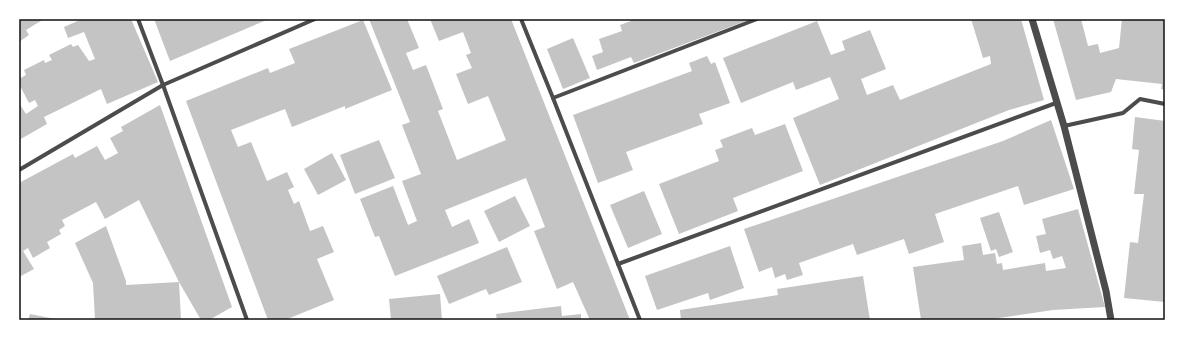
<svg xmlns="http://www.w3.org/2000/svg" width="1184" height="339" viewBox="0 0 1184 339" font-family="'Roboto Condensed',sans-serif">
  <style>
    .building { fill: #c4c4c4 }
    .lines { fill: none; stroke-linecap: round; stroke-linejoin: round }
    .minor { stroke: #4c4c4c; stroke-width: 4 }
    .tertiary { stroke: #4c4c4c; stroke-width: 7 }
    .neatline { fill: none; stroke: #111; stroke-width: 1.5 }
  </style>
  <rect width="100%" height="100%" fill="#fff"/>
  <g class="building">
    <polygon points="19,19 44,19 26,30 29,35 19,42"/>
    <polygon points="82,19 131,19 158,82 107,104 101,89 44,117 47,124 19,140 19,103 26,114 38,106 35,100 29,103 19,84 19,79 26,75 24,70 44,60 45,63 52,60 49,55 71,44 73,47 78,45 89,61 95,59 84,32 68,38 64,27"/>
    <polygon points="154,19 269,19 170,61"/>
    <polygon points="369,19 407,19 419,48 406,53 413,70 426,65 443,109 438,111 457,160 506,140 488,96 468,104 456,74 472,68 466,55 471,53 463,32 439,41 430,19 511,19 630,320 590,320 573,282 557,289 534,231 545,227 526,178 445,210 452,227 469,219 479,243 395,276 379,236 375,237 360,199 393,186 408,225 417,221 402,181 421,174 402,125 410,122"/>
    <polygon points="631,19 751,19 634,63 631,57 597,70 592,56 603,52 599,39 622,31 620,25 631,21"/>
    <polygon points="971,19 1021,19 1044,100 1009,110 820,185 793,118 839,99 830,77 796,90 793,82 741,103 723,58 817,21 831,55 845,50 842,41 870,30 886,69 861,79 867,95 893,85 900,100 991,64 990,56 983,58"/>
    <polygon points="1053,19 1081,19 1088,46 1098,44 1100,53 1119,48 1122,19 1162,19 1162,20 1165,21 1165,90 1161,89 1162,84 1116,79 1111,92 1076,100"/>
    <polygon points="363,20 392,90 345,109 345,106 292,127 285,109 231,130 238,147 251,142 267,181 287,172 294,187 288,190 294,204 299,201 310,231 323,226 334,252 317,259 334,300 285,320 268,320 186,101 268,68 270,73 295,63 289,49"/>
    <polygon points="573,38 590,78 563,89 547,49"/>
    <polygon points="707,56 711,64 715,62 730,103 699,114 703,124 626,152 633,170 598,183 573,115 692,71 689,63"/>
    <polygon points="160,105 232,307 209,320 201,320 179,282 139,200 105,219 96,202 62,220 65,226 59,230 61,234 47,242 50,248 33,258 28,248 23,251 34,269 19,277 19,183 73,154 75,158 97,146 105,160 118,153 110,138 123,131 121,127"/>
    <polygon points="1135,117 1165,121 1165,302 1124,298 1130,242 1138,243 1144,194 1134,194 1139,150 1132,149"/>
    <polygon points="1051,120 1074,189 1024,205 1018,186 935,214 944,242 909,254 904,239 857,255 853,244 799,263 803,275 787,280 785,274 775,278 772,267 759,272 744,229 1003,141"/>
    <polygon points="785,124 803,171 733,198 738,211 679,234 659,184 719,161 715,150 723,147 720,140 752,128 755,135"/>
    <polygon points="379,140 395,178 355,194 340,155"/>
    <polygon points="332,153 346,180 318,195 304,169"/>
    <polygon points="644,191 662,234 628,248 610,205"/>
    <polygon points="515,196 530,226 499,242 484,211"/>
    <polygon points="1078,209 1105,307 1053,310 985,320 921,320 913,267 964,260 962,246 981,243 983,255 995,253 997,264 1002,263 1003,270 1045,263 1046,271 1066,268 1062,256 1053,259 1050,250 1040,253 1036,236 1046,234 1042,219"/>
    <polygon points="999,212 1013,252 999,257 996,249 991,251 980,218"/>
    <polygon points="106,226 126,281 126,285 179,282 181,320 95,320 93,283 75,243"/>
    <polygon points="730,246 744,288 710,300 708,293 657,310 645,276"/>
    <polygon points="507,247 522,282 489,295 486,289 449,304 437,276"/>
    <polygon points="863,276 870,320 681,320 680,310 778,295 777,289"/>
    <polygon points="440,294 442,320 391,320 389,299"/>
    <polygon points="561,306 562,316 581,314 581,320 497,320 496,314"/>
    <polygon points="30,314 55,319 55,320 28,320"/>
  </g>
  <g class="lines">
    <g class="minor">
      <polyline points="138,19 163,85 247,320"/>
      <polyline points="521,19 553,98 640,320"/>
      <polyline points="553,98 757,19"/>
      <polyline points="1064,126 1123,113 1140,99 1165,104"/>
      <polyline points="19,170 163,85 315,19"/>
      <polyline points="618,264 1056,103"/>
    </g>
    <polyline class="tertiary" points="1032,19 1064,126 1106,291 1111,320"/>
  </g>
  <rect width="1184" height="339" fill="none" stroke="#ffffff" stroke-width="40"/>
  <rect x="20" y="20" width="1144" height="299" class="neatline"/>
</svg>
